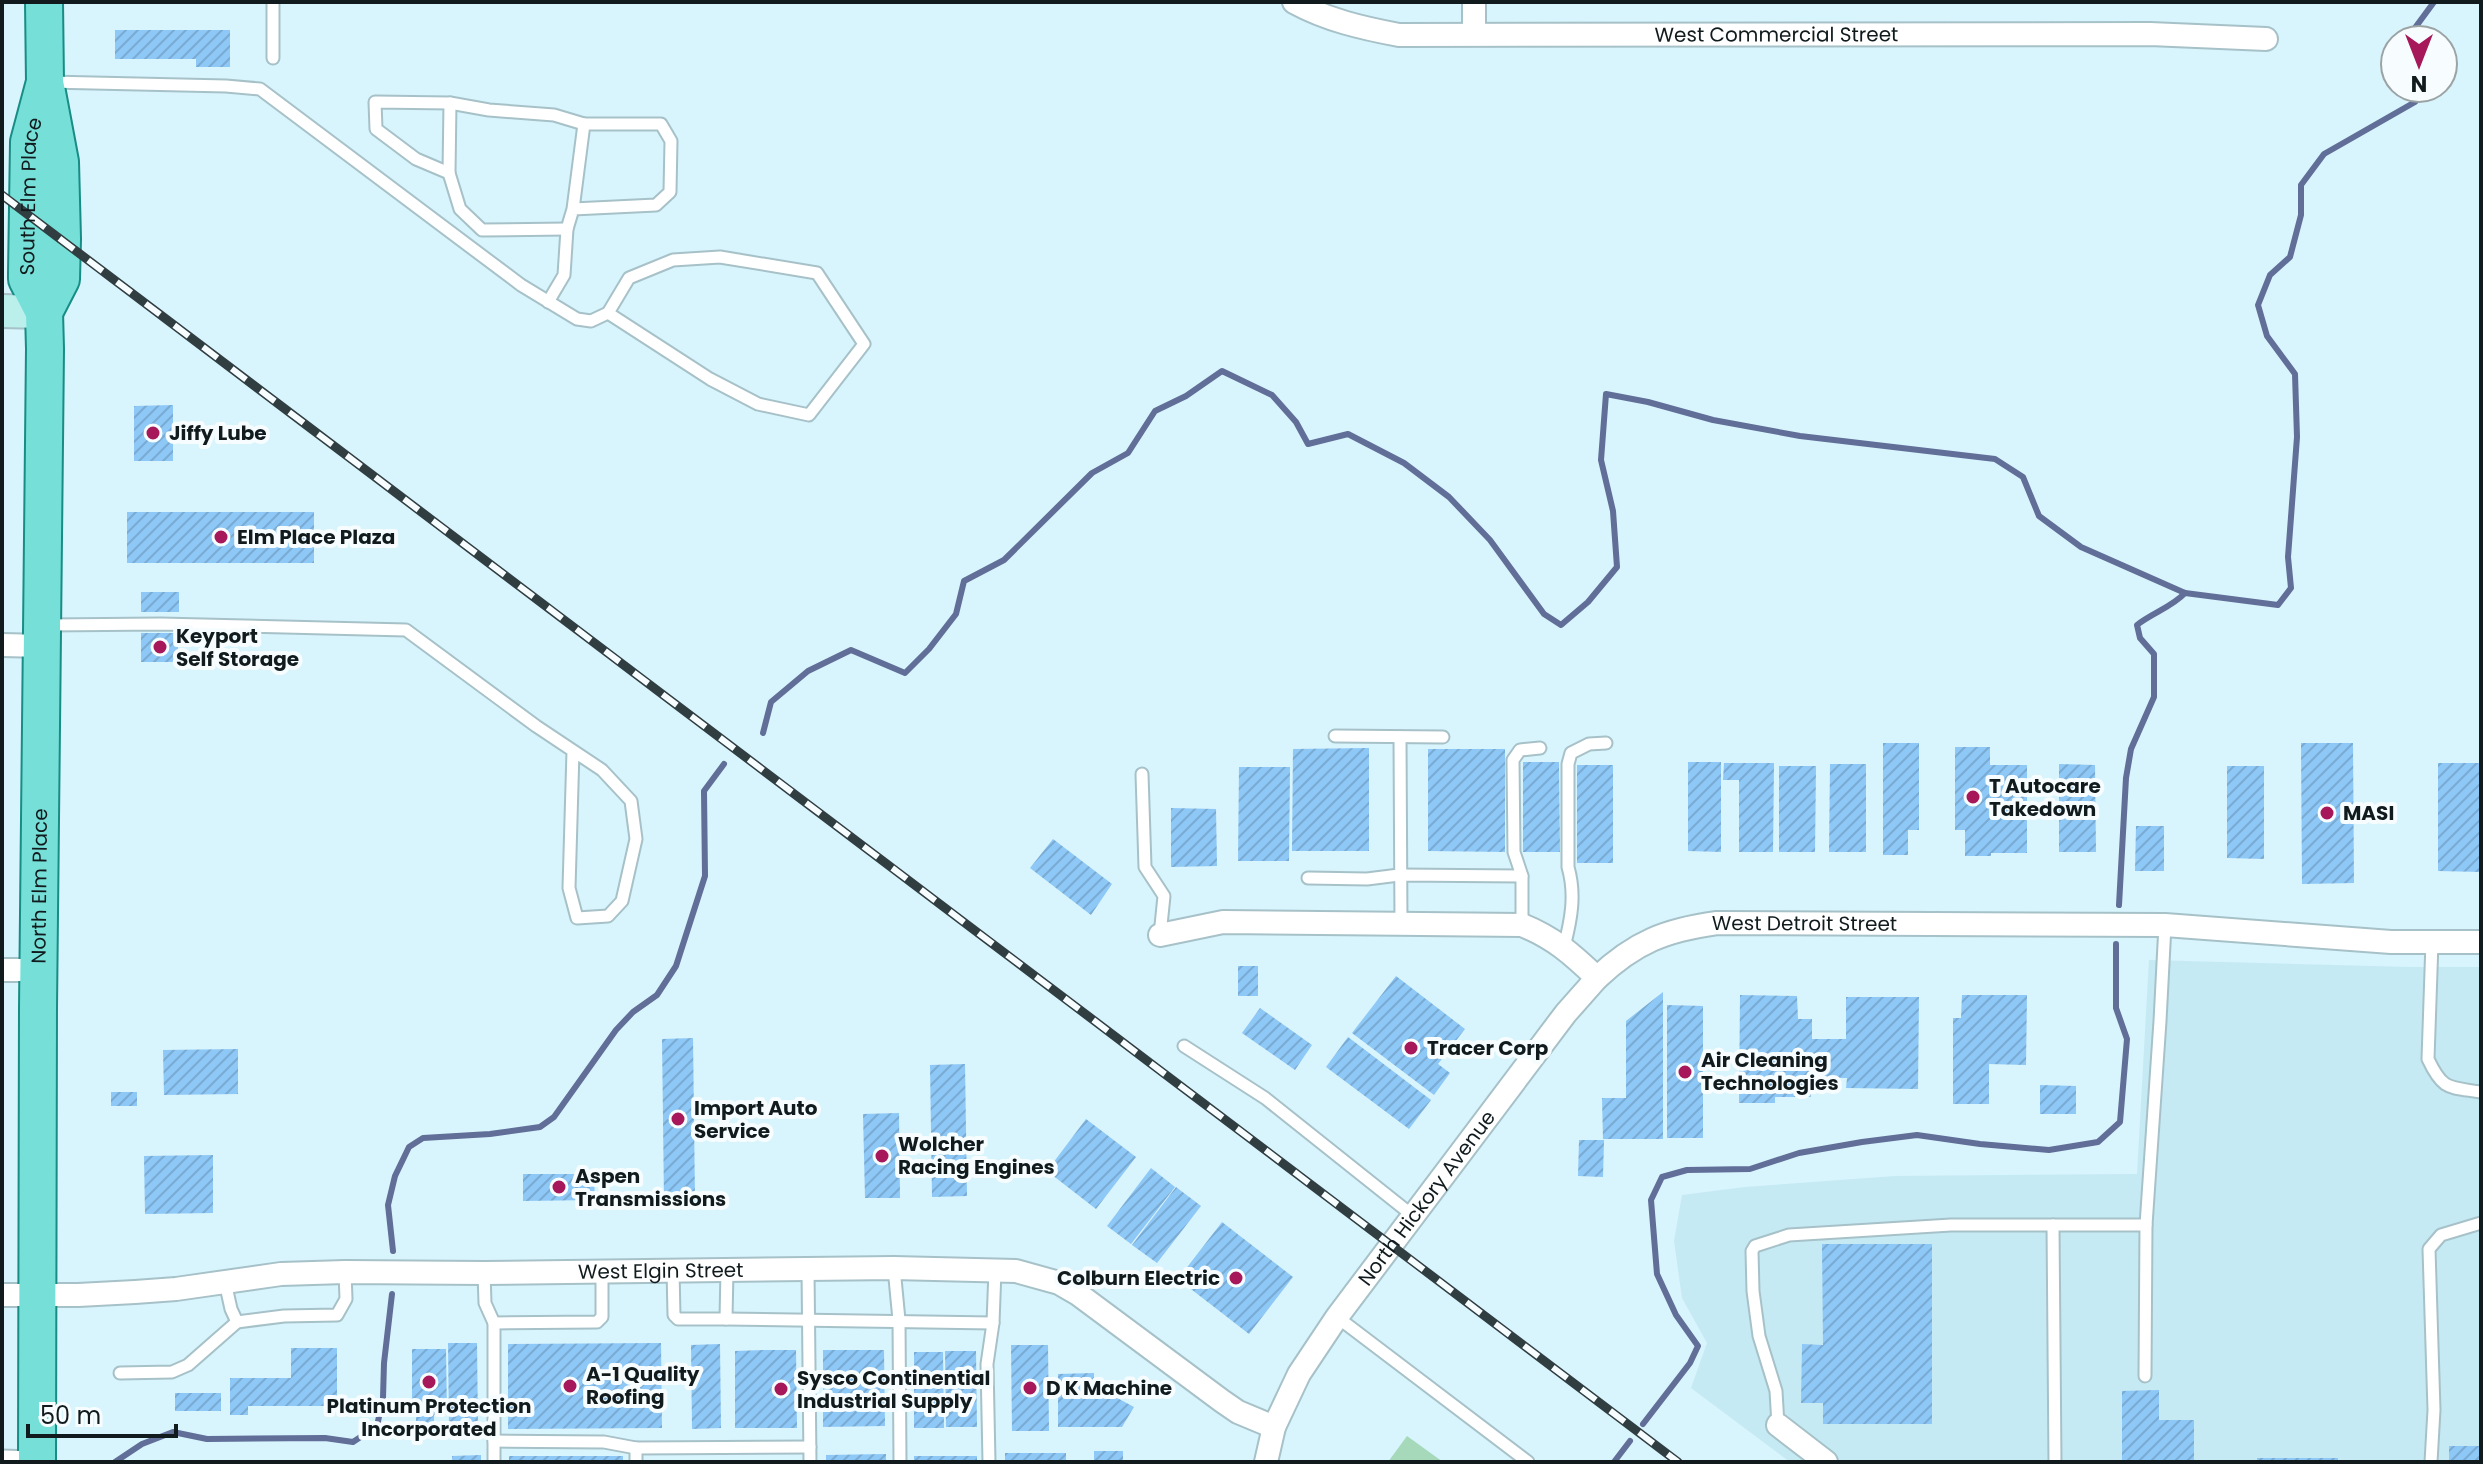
<svg xmlns="http://www.w3.org/2000/svg" width="2483" height="1464" viewBox="0 0 2483 1464" font-family="Poppins,sans-serif">
  <style>
    .built { fill: #c5eaf4 }
    .pitch { fill: #a5d9b9 }
    .lines { fill: none; stroke-linecap: round; stroke-linejoin: round }
    .stream { stroke: #606e98; stroke-width: 6 }
    .building { fill: url(#building-hatch) }
    .lane-casing { stroke: #a7c1c8; stroke-width: 15 }
    .street-casing { stroke: #a7c1c8; stroke-width: 26 }
    .secondary-casing { stroke: #a7c1c8; stroke-width: 36 }
    .primary-casing { stroke: #178d86; stroke-width: 40 }
    .lane { stroke: #fff; stroke-width: 11 }
    .street { stroke: #fff; stroke-width: 22 }
    .secondary { stroke: #baefec; stroke-width: 32 }
    .primary { stroke: #76e0d8; stroke-width: 36 }
    .rail-casing { stroke: #303d41; stroke-width: 9 }
    .rail { stroke: #f7fdfe; stroke-width: 6; stroke-dasharray: 18; stroke-linecap: butt }
    .poi-dot { fill: #a6185a; stroke: #f7fdfe; stroke-width: 3 }
    .labels { text-anchor: middle; dominant-baseline: central; stroke-width: 8; stroke-linejoin: round; paint-order: stroke }
    .street-label { font-size: 20px; fill: #111b1e; stroke: #f7fdfe }
    .poi-label { font-size: 20px; font-weight: bold; fill: #111b1e; stroke: #f7fdfe; text-anchor: start }
  </style>
  <defs>
    <pattern id="building-hatch" width="6" height="6" patternUnits="userSpaceOnUse" patternTransform="scale(2)"><rect width="6" height="6" fill="#8ec8f7"/><path d="M-1 1l2-2M0 6l6-6M5 7l2-2" fill="none" stroke="#79abd3"/></pattern>
  </defs>
  <rect width="100%" height="100%" fill="#d8f4fc"/>
  <polygon class="built" points="2149,960 2410,967 2481,967 2481,1462 1790,1462 1691,1388 1707,1343 1682,1298 1674,1241 1682,1195 1745,1187 1895,1176 2137,1174"/>
  <polygon class="pitch" points="1407,1436 1443,1462 1388,1462"/>
  <g class="lines">
    <g class="stream">
      <polyline points="2409,40 2409,36 2434,2"/>
      <polyline points="763,733 771,702 808,671 851,650 905,673 929,649 956,614 964,581 1004,560 1092,473 1128,453 1155,411 1186,396 1222,371 1272,395 1296,422 1308,444 1348,434 1404,463 1449,497 1490,540 1544,614 1561,625 1588,602 1617,567 1613,511 1601,460 1606,394 1648,402 1713,420 1800,436 1995,459 2023,477 2039,516 2081,547 2185,593 2278,605 2291,588 2288,557 2297,437 2295,374 2267,336 2258,305 2270,275 2290,257 2301,215 2301,185 2324,154 2415,102 2428,88"/>
      <path d="M2119 905 2126 778 2131 749 2154 697V654L2140 638 2137 625C2152 613 2172 607 2185 593"/>
      <polyline points="393,1251 388,1205 395,1176 409,1147 423,1138 490,1134 540,1127 554,1117 616,1030 633,1012 657,995 676,966 705,876 704,791 724,764"/>
      <polyline points="1643,1424 1690,1363 1698,1346 1676,1315 1657,1274 1651,1200 1662,1177 1687,1170 1750,1169 1799,1153 1862,1142 1917,1135 1980,1144 2049,1150 2098,1142 2120,1122 2127,1039 2116,1008 2116,944"/>
      <polyline points="115,1462 142,1444 173,1432 207,1439 325,1438 353,1442 377,1426 383,1398 384,1363 392,1294"/>
      <polyline points="1614,1462 1630,1441"/>
    </g>
  </g>
  <g class="building">
    <polygon points="115,30 230,30 230,67 196,67 196,59 115,59"/>
    <polygon points="173,405 173,461 134,461 134,406"/>
    <rect x="127" y="512" width="187" height="51"/>
    <rect x="141" y="592" width="38" height="20"/>
    <rect x="141" y="633" width="37" height="29"/>
    <polygon points="1883,743 1919,743 1919,830 1908,830 1908,855 1883,855"/>
    <polygon points="2301,743 2353,743 2354,883 2302,884"/>
    <polygon points="1955,747 1990,747 1990,765 2027,765 2027,853 1991,853 1991,856 1965,856 1965,830 1955,830"/>
    <polygon points="1369,748 1369,851 1292,851 1293,749"/>
    <polygon points="1428,749 1505,749 1505,852 1428,851"/>
    <polygon points="1523,762 1559,762 1560,852 1523,852"/>
    <polygon points="1688,762 1721,762 1721,852 1688,851"/>
    <polygon points="1724,763 1774,763 1773,852 1739,852 1739,780 1723,780"/>
    <polygon points="2438,763 2481,763 2481,872 2438,871"/>
    <polygon points="1830,764 1866,764 1866,852 1829,852"/>
    <polygon points="2059,764 2095,765 2096,852 2059,852"/>
    <rect x="1577" y="765" width="36" height="98"/>
    <polygon points="1779,766 1816,766 1815,852 1779,852"/>
    <polygon points="2227,766 2264,766 2264,859 2227,858"/>
    <polygon points="1239,767 1290,767 1289,861 1238,861"/>
    <polygon points="1171,808 1216,809 1217,866 1171,867"/>
    <polygon points="2136,826 2164,826 2164,871 2135,871"/>
    <polygon points="1053,839 1112,884 1091,915 1030,868"/>
    <rect x="1238" y="966" width="20" height="30"/>
    <polygon points="1396,976 1465,1029 1438,1064 1450,1073 1434,1095 1352,1033"/>
    <polygon points="1663,992 1663,1139 1603,1139 1602,1098 1626,1098 1626,1021"/>
    <polygon points="1740,995 1797,996 1798,1019 1812,1019 1812,1039 1846,1039 1846,997 1919,997 1918,1089 1846,1088 1847,1078 1811,1078 1811,1097 1775,1097 1775,1103 1739,1103"/>
    <polygon points="1962,995 2027,995 2026,1065 1989,1064 1989,1104 1953,1104 1953,1018 1961,1018"/>
    <polygon points="1667,1005 1703,1006 1703,1138 1667,1138"/>
    <polygon points="1260,1008 1312,1045 1295,1070 1242,1033"/>
    <polygon points="1348,1037 1431,1100 1409,1129 1326,1067"/>
    <polygon points="693,1038 695,1200 664,1200 662,1039"/>
    <polygon points="238,1049 238,1094 164,1095 163,1050"/>
    <polygon points="965,1064 967,1196 932,1197 930,1065"/>
    <polygon points="2040,1085 2076,1086 2076,1114 2040,1114"/>
    <rect x="111" y="1092" width="26" height="14"/>
    <polygon points="899,1113 900,1198 865,1198 863,1114"/>
    <polygon points="1086,1119 1136,1157 1096,1209 1047,1171"/>
    <polygon points="1579,1140 1604,1140 1603,1177 1578,1176"/>
    <polygon points="213,1155 213,1213 145,1214 144,1156"/>
    <polygon points="1151,1168 1175,1187 1131,1244 1107,1226"/>
    <polygon points="523,1174 594,1174 595,1200 523,1201"/>
    <polygon points="1176,1187 1201,1206 1157,1263 1132,1245"/>
    <polygon points="1222,1222 1293,1277 1249,1334 1178,1279"/>
    <polygon points="1822,1244 1932,1244 1932,1424 1823,1424 1823,1403 1801,1403 1802,1344 1823,1345"/>
    <polygon points="448,1343 477,1343 478,1428 449,1428"/>
    <polygon points="661,1343 662,1428 508,1429 508,1344"/>
    <polygon points="720,1344 721,1428 692,1429 691,1345"/>
    <polygon points="1011,1345 1048,1345 1049,1431 1012,1431"/>
    <polygon points="291,1348 337,1348 337,1406 248,1406 248,1415 230,1415 230,1378 291,1378"/>
    <polygon points="412,1349 446,1349 447,1415 434,1415 434,1427 416,1427 416,1415 412,1415"/>
    <polygon points="765,1350 796,1350 797,1428 735,1428 735,1351"/>
    <polygon points="823,1350 884,1350 885,1426 823,1427"/>
    <polygon points="945,1351 976,1351 977,1427 946,1427"/>
    <polygon points="914,1352 943,1352 944,1428 914,1428"/>
    <polygon points="1094,1373 1094,1385 1106,1385 1106,1392 1134,1407 1122,1427 1058,1427 1058,1374"/>
    <polygon points="2159,1390 2159,1420 2194,1420 2194,1462 2122,1462 2122,1391"/>
    <rect x="175" y="1393" width="46" height="18"/>
    <rect x="2449" y="1446" width="32" height="16"/>
    <rect x="1094" y="1451" width="29" height="11"/>
    <rect x="1005" y="1453" width="61" height="9"/>
    <polygon points="886,1454 886,1462 826,1462 826,1455"/>
    <polygon points="481,1455 481,1462 452,1462 452,1456"/>
    <rect x="509" y="1456" width="114" height="6"/>
    <rect x="914" y="1456" width="63" height="6"/>
    <rect x="2257" y="1458" width="81" height="4"/>
  </g>
  <g class="lines">
    <defs>
      <g id="lane">
        <polyline points="273,58 273,2"/>
        <polyline points="49,82 226,86 260,89 521,285 577,319 591,321 608,313 629,278 673,260 720,257 817,273 864,344 809,415 758,404 710,379 608,313"/>
        <polyline points="450,103 449,173 460,209 482,230 567,229"/>
        <polyline points="449,173 416,159 376,129 375,102 450,103 489,110 554,115 584,124"/>
        <polyline points="548,302 564,275 567,229 573,209 584,124 661,124 671,141 670,192 656,205 573,209"/>
        <polyline points="48,625 161,624 406,630 536,726 602,770 631,801 636,839 622,901 608,916 577,918 569,888 573,751"/>
        <polyline points="1335,736 1443,737"/>
        <polyline points="1400,737 1401,924"/>
        <polyline points="1142,774 1145,867 1164,896 1160,935"/>
        <polyline points="1308,878 1367,879 1399,875 1522,876"/>
        <polyline points="1522,925 1522,876 1514,852 1513,760 1520,750 1540,748"/>
        <path d="M2432 942 2428 1059C2443 1091 2449 1087 2481 1092"/>
        <path d="M1564 947C1571 920 1576 895 1568 867V764L1571 753 1589 744 1606 743"/>
        <polyline points="1184,1046 1265,1098 1412,1215"/>
        <polyline points="2053,1225 2055,1462"/>
        <polyline points="894,1268 899,1320 900,1462"/>
        <polyline points="673,1270 674,1315 678,1319 726,1319 727,1270"/>
        <polyline points="808,1270 810,1462"/>
        <polyline points="484,1273 485,1303 494,1323 494,1462"/>
        <polyline points="225,1282 231,1309 237,1322 284,1316 337,1315 346,1299 345,1272"/>
        <polyline points="1337,1317 1528,1462"/>
        <polyline points="726,1319 993,1323"/>
        <polyline points="494,1323 597,1322 602,1317 602,1271"/>
        <polyline points="120,1373 172,1372 188,1365 237,1322"/>
        <polyline points="2145,1376 2146,1225 2160,1021 2165,925"/>
        <polyline points="1778,1425 1776,1391 1759,1336 1753,1291 1752,1251 1755,1246 1789,1235 1951,1225 2146,1225"/>
        <polyline points="494,1441 604,1442 636,1448"/>
        <polyline points="2,1456 33,1457"/>
        <polyline points="636,1462 636,1448 810,1447"/>
        <polyline points="989,1462 987,1364 993,1323 995,1270"/>
        <polyline points="2431,1462 2434,1410 2429,1249 2441,1235 2481,1223"/>
      </g>
      <g id="street">
        <path id="s1" d="M1294 2C1327 20 1362 28 1399 35L2150 34 2266 39"/>
        <polyline points="1474,34 1474,2"/>
        <polyline points="2,645 43,646"/>
        <path id="s2" d="M1160 935 1223 922 1522 925C1554 938 1572 954 1597 978 1635 942 1666 930 1717 923L2165 925 2391 942H2481"/>
        <polyline points="2,970 38,970"/>
        <path id="s3" d="M2 1295H78L135 1292 176 1289 281 1274 345 1272 484 1273 894 1268 1016 1271 1059 1283 1078 1294 1222 1401 1238 1412 1274 1427"/>
        <polyline points="1778,1425 1826,1462"/>
        <path id="s4" d="M1266 1462 1274 1427 1299 1374 1337 1317 1566 1013 1597 978"/>
      </g>
      <polyline id="secondary" points="2,311 44,312"/>
      <g id="primary">
        <polyline points="44,312 61,279 62,239 60,162 45,82 44,2"/>
        <path id="s5" d="M37 1462 38 1008 45 349 44 312 27 279V274L29 142 45 82"/>
      </g>
    </defs>
    <use href="#lane" class="lane-casing"/>
    <use href="#street" class="street-casing"/>
    <use href="#secondary" class="secondary-casing"/>
    <use href="#primary" class="primary-casing"/>
    <use href="#lane" class="lane"/>
    <use href="#street" class="street"/>
    <use href="#secondary" class="secondary"/>
    <use href="#primary" class="primary"/>
    <defs>
      <polyline id="rail" points="2,195 1678,1462"/>
    </defs>
    <use href="#rail" class="rail-casing"/>
    <use href="#rail" class="rail"/>
  </g>
  <g class="poi-dot">
    <circle cx="153" cy="433" r="8"/>
    <circle cx="221" cy="537" r="8"/>
    <circle cx="160" cy="647" r="8"/>
    <circle cx="1973" cy="797" r="8"/>
    <circle cx="2327" cy="813" r="8"/>
    <circle cx="1411" cy="1048" r="8"/>
    <circle cx="1685" cy="1072" r="8"/>
    <circle cx="678" cy="1119" r="8"/>
    <circle cx="882" cy="1156" r="8"/>
    <circle cx="559" cy="1187" r="8"/>
    <circle cx="1236" cy="1278" r="8"/>
    <circle cx="429" cy="1382" r="8"/>
    <circle cx="570" cy="1386" r="8"/>
    <circle cx="1030" cy="1388" r="8"/>
    <circle cx="781" cy="1389" r="8"/>
  </g>
  <g class="labels">
    <g class="street-label">
      <text stroke="none"><textPath href="#s1" startOffset="488">West Commercial Street</textPath></text>
      <text stroke="none"><textPath href="#s5" startOffset="1270">South Elm Place</textPath></text>
      <text stroke="none"><textPath href="#s5" startOffset="576">North Elm Place</textPath></text>
      <text stroke="none"><textPath href="#s2" startOffset="678">West Detroit Street</textPath></text>
      <text stroke="none"><textPath href="#s4" startOffset="312">North Hickory Avenue</textPath></text>
      <text stroke="none"><textPath href="#s3" startOffset="660">West Elgin Street</textPath></text>
    </g>
    <g class="poi-label">
      <text x="169" y="433">Jiffy Lube</text>
      <text x="237" y="537">Elm Place Plaza</text>
      <text x="176" y="636">Keyport<tspan x="176" dy="23">Self Storage</tspan></text>
      <text x="1989" y="786">T Autocare<tspan x="1989" dy="23">Takedown</tspan></text>
      <text x="2343" y="813">MASI</text>
      <text x="1427" y="1048">Tracer Corp</text>
      <text x="1701" y="1060">Air Cleaning<tspan x="1701" dy="23">Technologies</tspan></text>
      <text x="694" y="1108">Import Auto<tspan x="694" dy="23">Service</tspan></text>
      <text x="898" y="1144">Wolcher<tspan x="898" dy="23">Racing Engines</tspan></text>
      <text x="575" y="1176">Aspen<tspan x="575" dy="23">Transmissions</tspan></text>
      <text x="1220" y="1278" text-anchor="end">Colburn Electric</text>
      <text x="586" y="1374">A-1 Quality<tspan x="586" dy="23">Roofing</tspan></text>
      <text x="797" y="1378">Sysco Continential<tspan x="797" dy="23">Industrial Supply</tspan></text>
      <text x="1046" y="1388">D K Machine</text>
      <text x="429" y="1406" text-anchor="middle">Platinum Protection<tspan x="429" dy="23">Incorporated</tspan></text>
    </g>
  </g>
  <rect width="2483" height="1464" fill="none" stroke="#111b1e" stroke-width="8"/>
  <g transform="translate(2419 64) rotate(180)"><circle r="38" fill="#f7fdfe" stroke="#9ba3a4" stroke-width="2"/>
  <path d="M0-6L14 30L0 20L-14 30Z" fill="#a6185a"/>
  <text y="-12" font-size="22" font-weight="bold" text-anchor="middle" fill="#111b1e">N</text>
  </g>
  <path d="M28 1424v12h148v-12" fill="none" stroke="#111b1e" stroke-width="4"/>
  <text x="40" y="1424" font-size="24" fill="#111b1e" stroke="#f7fdfe" stroke-width="6" paint-order="stroke">50 m</text>
</svg>
